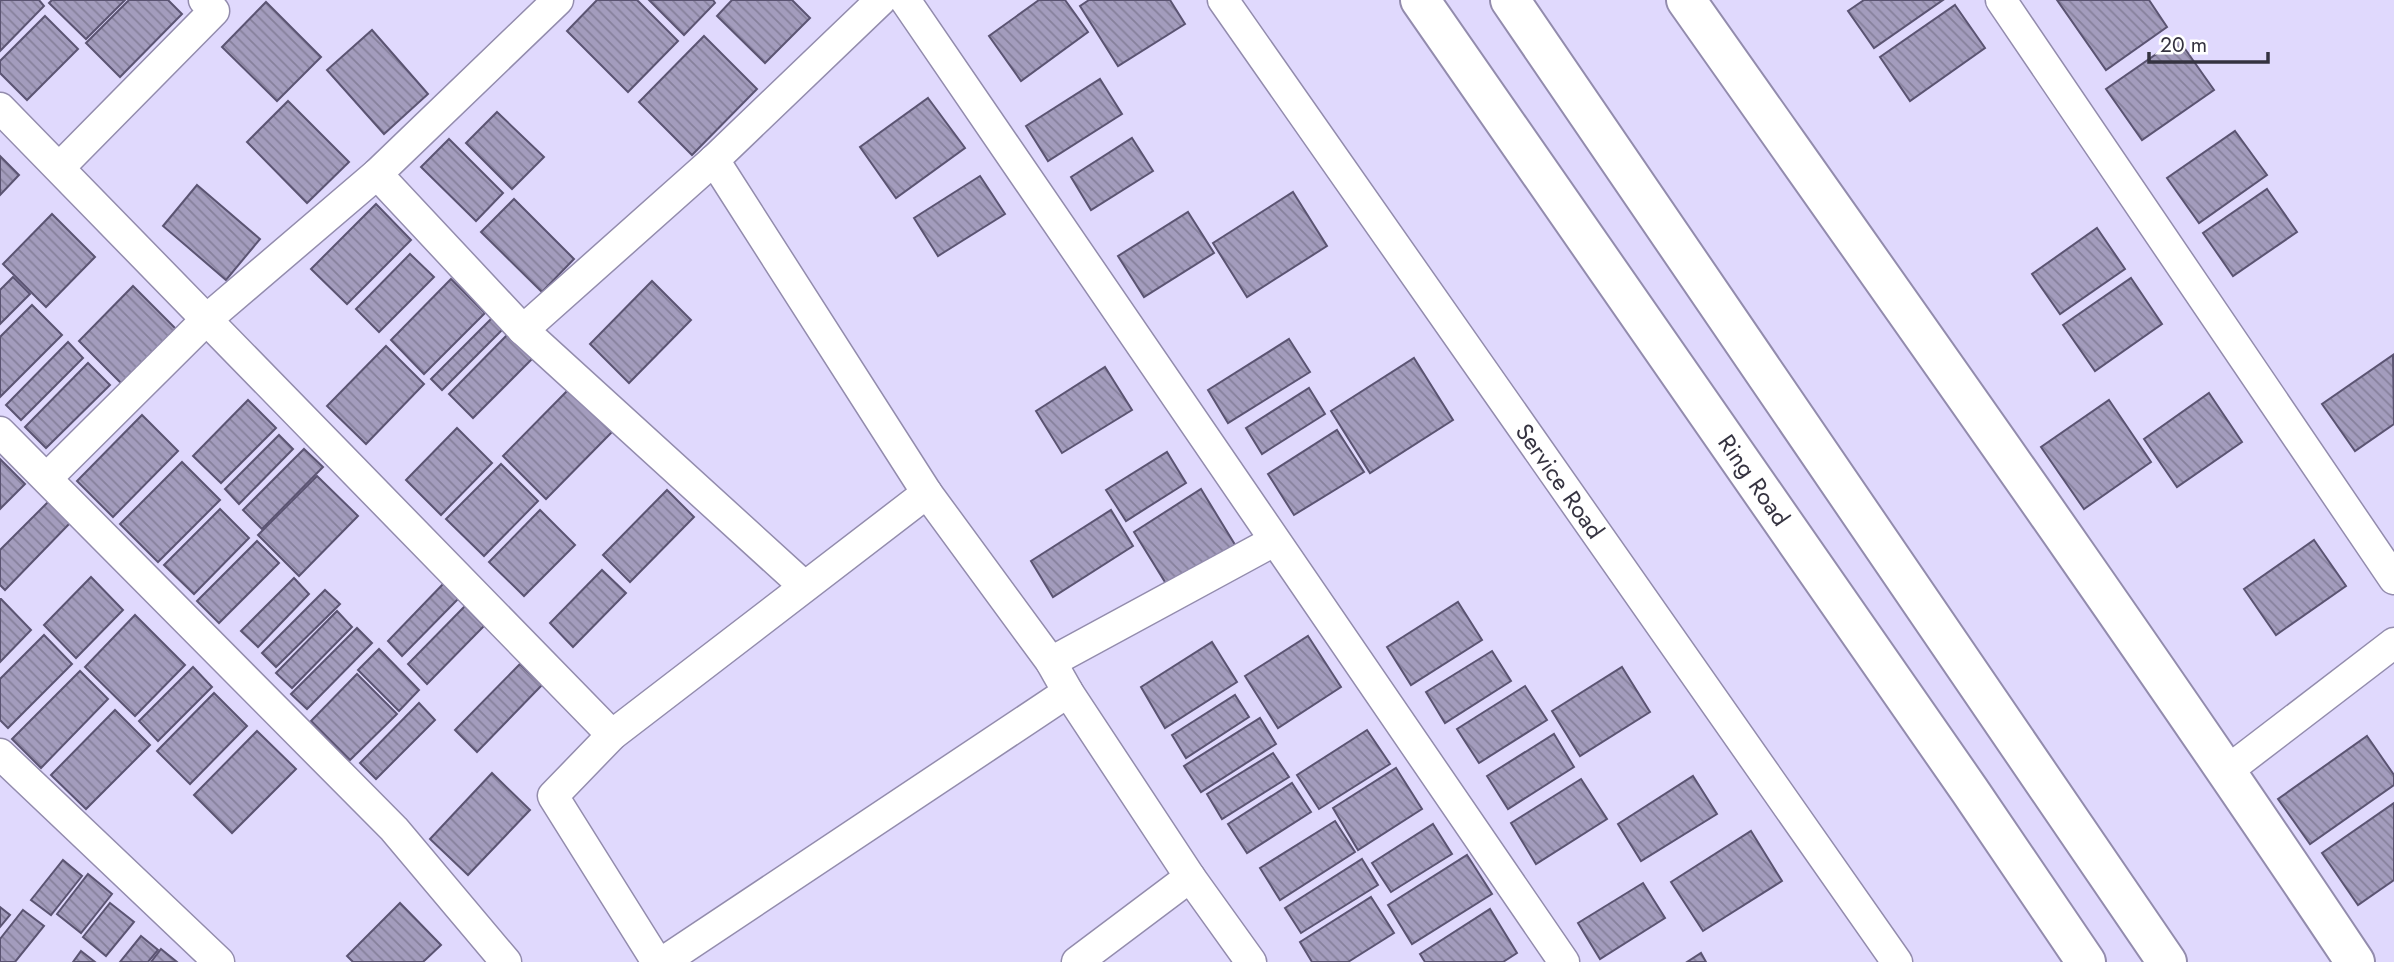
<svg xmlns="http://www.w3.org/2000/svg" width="2394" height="962" viewBox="0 0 2394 962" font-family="Jost,sans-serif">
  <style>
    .building { fill: url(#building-back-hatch); stroke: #5b5472; stroke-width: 2 }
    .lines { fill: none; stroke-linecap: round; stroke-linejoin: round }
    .street-casing { stroke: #938cad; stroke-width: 33 }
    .secondary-casing { stroke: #938cad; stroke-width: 42 }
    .primary-casing { stroke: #938cad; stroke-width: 42 }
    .street { stroke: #fff; stroke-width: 30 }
    .secondary { stroke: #fff; stroke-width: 38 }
    .primary { stroke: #fff; stroke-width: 38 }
    .labels { text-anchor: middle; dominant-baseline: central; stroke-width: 6; stroke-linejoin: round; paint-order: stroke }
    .street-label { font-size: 24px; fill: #353340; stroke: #fff }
  </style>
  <defs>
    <pattern id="building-back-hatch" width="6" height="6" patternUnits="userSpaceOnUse" patternTransform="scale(1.75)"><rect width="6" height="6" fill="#a39cbd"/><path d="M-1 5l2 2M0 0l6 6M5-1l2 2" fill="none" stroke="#86809b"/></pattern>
  </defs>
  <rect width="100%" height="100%" fill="#e0d9fd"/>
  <g class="building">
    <polygon points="0,0 39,0 44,6 0,51"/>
    <polygon points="52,0 125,0 86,39 49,3"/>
    <polygon points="129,0 168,0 182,14 120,77 86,43"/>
    <polygon points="597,0 637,0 678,41 628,92 567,31"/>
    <polygon points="649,0 713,0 715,3 684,35"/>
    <polygon points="732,0 792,0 810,18 765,63 717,16"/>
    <polygon points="1039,0 1065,0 1088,32 1021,81 989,36"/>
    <polygon points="1089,0 1170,0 1185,24 1118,66 1080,6"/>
    <polygon points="1864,0 1943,0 1874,48 1848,11"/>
    <polygon points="2057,0 2149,0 2167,27 2106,70"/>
    <polygon points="266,2 321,57 277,101 222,47"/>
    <polygon points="1955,5 1985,48 1910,101 1880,57"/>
    <polygon points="45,16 78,49 27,100 0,73 0,61"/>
    <polygon points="372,30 428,94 384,134 327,70"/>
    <polygon points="704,36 757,89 692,155 639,102"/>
    <polygon points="2178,39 2214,90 2142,140 2106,89"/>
    <polygon points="1100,79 1122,114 1048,161 1026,126"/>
    <polygon points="928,98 965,148 896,198 860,147"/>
    <polygon points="288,101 349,162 307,203 247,142"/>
    <polygon points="497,112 544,157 512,189 466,143"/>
    <polygon points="2235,131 2267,175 2199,223 2167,178"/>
    <polygon points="1132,138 1153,171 1091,210 1071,177"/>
    <polygon points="449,139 503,193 476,221 421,167"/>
    <polygon points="0,156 19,175 0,195"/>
    <polygon points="980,176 1005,214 938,256 914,218"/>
    <polygon points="197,185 260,239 226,280 163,226"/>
    <polygon points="2267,189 2297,232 2233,276 2203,233"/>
    <polygon points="1293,192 1327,246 1247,297 1213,243"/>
    <polygon points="514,199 574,259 542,292 481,232"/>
    <polygon points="376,204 411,240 347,304 311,269"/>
    <polygon points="1188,212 1214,253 1144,297 1118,256"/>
    <polygon points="52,214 95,257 46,307 3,264"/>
    <polygon points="2097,228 2125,269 2060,314 2032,274"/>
    <polygon points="410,254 434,277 379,332 356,309"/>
    <polygon points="13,277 30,294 0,324 0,290"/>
    <polygon points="2131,278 2162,324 2095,371 2063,325"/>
    <polygon points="451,279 485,313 424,374 391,340"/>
    <polygon points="652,281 691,320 629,383 590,344"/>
    <polygon points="133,286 177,330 123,385 79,341"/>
    <polygon points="32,305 62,335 0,397 0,337"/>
    <polygon points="495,315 506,326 442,390 431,379"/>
    <polygon points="511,331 536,355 473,418 449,394"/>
    <polygon points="1289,339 1310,372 1228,423 1208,390"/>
    <polygon points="68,342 83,358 21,420 6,405"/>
    <polygon points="386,346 424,384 366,444 327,406"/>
    <polygon points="2393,355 2394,424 2355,451 2322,404"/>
    <polygon points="1414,358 1453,420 1370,473 1331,411"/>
    <polygon points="88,363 110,385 46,448 25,427"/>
    <polygon points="1105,367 1132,410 1062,453 1036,411"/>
    <polygon points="1309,388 1325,414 1262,454 1246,428"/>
    <polygon points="569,389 612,432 546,499 503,456"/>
    <polygon points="2209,393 2242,442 2177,487 2144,439"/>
    <polygon points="248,400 276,428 221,483 193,456"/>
    <polygon points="2109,400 2151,462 2084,509 2041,447"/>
    <polygon points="142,415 178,451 113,517 77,481"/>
    <polygon points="457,428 492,463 441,515 406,480"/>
    <polygon points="1337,430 1364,472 1294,515 1268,474"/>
    <polygon points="279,435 293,449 239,504 225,489"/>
    <polygon points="304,449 323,467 262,529 243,510"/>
    <polygon points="1167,452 1186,483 1126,521 1106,490"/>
    <polygon points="0,459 25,484 0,509"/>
    <polygon points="182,462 220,500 158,562 120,524"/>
    <polygon points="501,464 538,501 484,556 446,519"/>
    <polygon points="317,476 358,516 299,576 258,535"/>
    <polygon points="1201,489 1237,548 1170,590 1134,532"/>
    <polygon points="667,490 694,517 630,582 603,555"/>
    <polygon points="51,499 72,521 5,590 0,585 0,550"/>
    <polygon points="220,509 249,538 194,594 164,565"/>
    <polygon points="540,510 575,545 524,596 489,562"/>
    <polygon points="1111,510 1133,546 1053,597 1031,561"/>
    <polygon points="2314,540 2346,586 2276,635 2244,589"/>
    <polygon points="257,541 279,563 219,623 197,601"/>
    <polygon points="602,570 626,593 573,647 550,623"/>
    <polygon points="91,577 123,610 76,658 44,625"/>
    <polygon points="294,578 309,594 258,647 241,631"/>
    <polygon points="445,582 460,597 402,656 388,641"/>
    <polygon points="325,590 340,604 276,667 262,653"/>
    <polygon points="1,599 31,630 0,662 0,599"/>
    <polygon points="1458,602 1482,640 1411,685 1387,647"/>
    <polygon points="465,606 484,626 427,684 408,664"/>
    <polygon points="337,611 352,627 292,688 276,673"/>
    <polygon points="135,615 185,665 135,716 85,667"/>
    <polygon points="357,628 372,643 307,709 291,694"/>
    <polygon points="44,635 72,664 8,728 0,720 0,679"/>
    <polygon points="1308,636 1341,687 1278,728 1245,676"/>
    <polygon points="1212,642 1237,682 1165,728 1141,687"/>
    <polygon points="379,649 419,690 399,711 358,670"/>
    <polygon points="1492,651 1511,681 1445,723 1426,692"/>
    <polygon points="520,664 542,685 477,752 455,730"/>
    <polygon points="193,667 212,687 158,741 139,721"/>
    <polygon points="1622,667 1650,712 1580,756 1552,711"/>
    <polygon points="80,671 108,699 41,768 12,739"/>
    <polygon points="357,674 397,714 350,760 311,721"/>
    <polygon points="1525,686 1547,720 1479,763 1457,729"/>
    <polygon points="214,693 247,726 190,784 157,751"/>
    <polygon points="1235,695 1249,717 1186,758 1172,735"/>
    <polygon points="419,703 435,720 376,779 360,763"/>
    <polygon points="115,710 150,745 86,809 51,775"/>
    <polygon points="1260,718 1276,744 1201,792 1184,766"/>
    <polygon points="1367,730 1390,764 1319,809 1297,775"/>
    <polygon points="257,731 296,769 232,833 194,795"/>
    <polygon points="1554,734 1574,767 1508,809 1487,776"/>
    <polygon points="2367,736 2394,775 2394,785 2310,844 2278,799"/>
    <polygon points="1273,753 1289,777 1222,819 1207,794"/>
    <polygon points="1396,768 1422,809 1358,850 1333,808"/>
    <polygon points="492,773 530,810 468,875 430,839"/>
    <polygon points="1693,776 1717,814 1641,861 1618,824"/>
    <polygon points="1581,779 1607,819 1536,864 1511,823"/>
    <polygon points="1292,783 1311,812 1247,853 1228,824"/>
    <polygon points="2394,803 2394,880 2358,905 2322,853"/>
    <polygon points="1335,821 1355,852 1280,900 1260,868"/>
    <polygon points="1433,824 1452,854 1391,892 1372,863"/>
    <polygon points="1751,831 1782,881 1703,931 1671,882"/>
    <polygon points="1467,855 1492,894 1412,944 1388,905"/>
    <polygon points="1362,859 1378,885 1301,933 1285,908"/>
    <polygon points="63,860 82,876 51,915 31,900"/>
    <polygon points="88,874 112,894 81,933 57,914"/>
    <polygon points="1643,883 1665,918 1600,959 1578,923"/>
    <polygon points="1371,897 1394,933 1348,962 1312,962 1300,942"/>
    <polygon points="110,903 134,922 106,956 83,937"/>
    <polygon points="400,903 441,945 423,962 353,962 347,956"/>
    <polygon points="0,907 10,915 0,927"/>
    <polygon points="1490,909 1517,953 1503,962 1425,962 1420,954"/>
    <polygon points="23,910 44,926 15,962 0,962 0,939"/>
    <polygon points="141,936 158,950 148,962 120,962"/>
    <polygon points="161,949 177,962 151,962"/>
    <polygon points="81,951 95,962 73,962"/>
    <polygon points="1701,953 1706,962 1687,962"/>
  </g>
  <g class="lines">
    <defs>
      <g id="street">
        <polyline points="905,0 1564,962"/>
        <polyline points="1223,0 1897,962"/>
        <polyline points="2001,0 2394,579"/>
        <polyline points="0,108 612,735"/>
        <polyline points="714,160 927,493 1051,662 1068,692 1190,877 1251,962"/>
        <polyline points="60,167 214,11 204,0"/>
        <polyline points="377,174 523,330 714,160 881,0"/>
        <polyline points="523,330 804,586"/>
        <polyline points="0,432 394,829 506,962"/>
        <polyline points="47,478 206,320 377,174 558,0"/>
        <polyline points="1051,662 1274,541"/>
        <polyline points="0,754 219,962"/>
        <polyline points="2227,771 2394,643"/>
        <polyline points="657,962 553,796 612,735 927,493"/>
        <polyline points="663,962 1068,692"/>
        <polyline points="1077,962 1190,877"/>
      </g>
      <path id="secondary" d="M1686 0C1911 319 2138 637 2355 962"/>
      <g id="primary">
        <polyline points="1420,0 1970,791 2086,962"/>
        <polyline points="1510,0 2167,962"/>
      </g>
    </defs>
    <use href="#street" class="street-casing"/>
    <use href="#secondary" class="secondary-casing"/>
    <use href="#primary" class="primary-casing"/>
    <use href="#street" class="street"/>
    <use href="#secondary" class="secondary"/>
    <use href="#primary" class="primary"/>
  </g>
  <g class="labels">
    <g class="street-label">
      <text transform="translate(1754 480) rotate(55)">Ring Road</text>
      <text transform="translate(1560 481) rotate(55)">Service Road</text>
    </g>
  </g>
  <path d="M2149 52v10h119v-10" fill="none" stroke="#353340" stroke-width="3.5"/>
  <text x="2160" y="52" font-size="21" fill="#353340" stroke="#ffffff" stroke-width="5" paint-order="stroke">20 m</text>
</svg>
